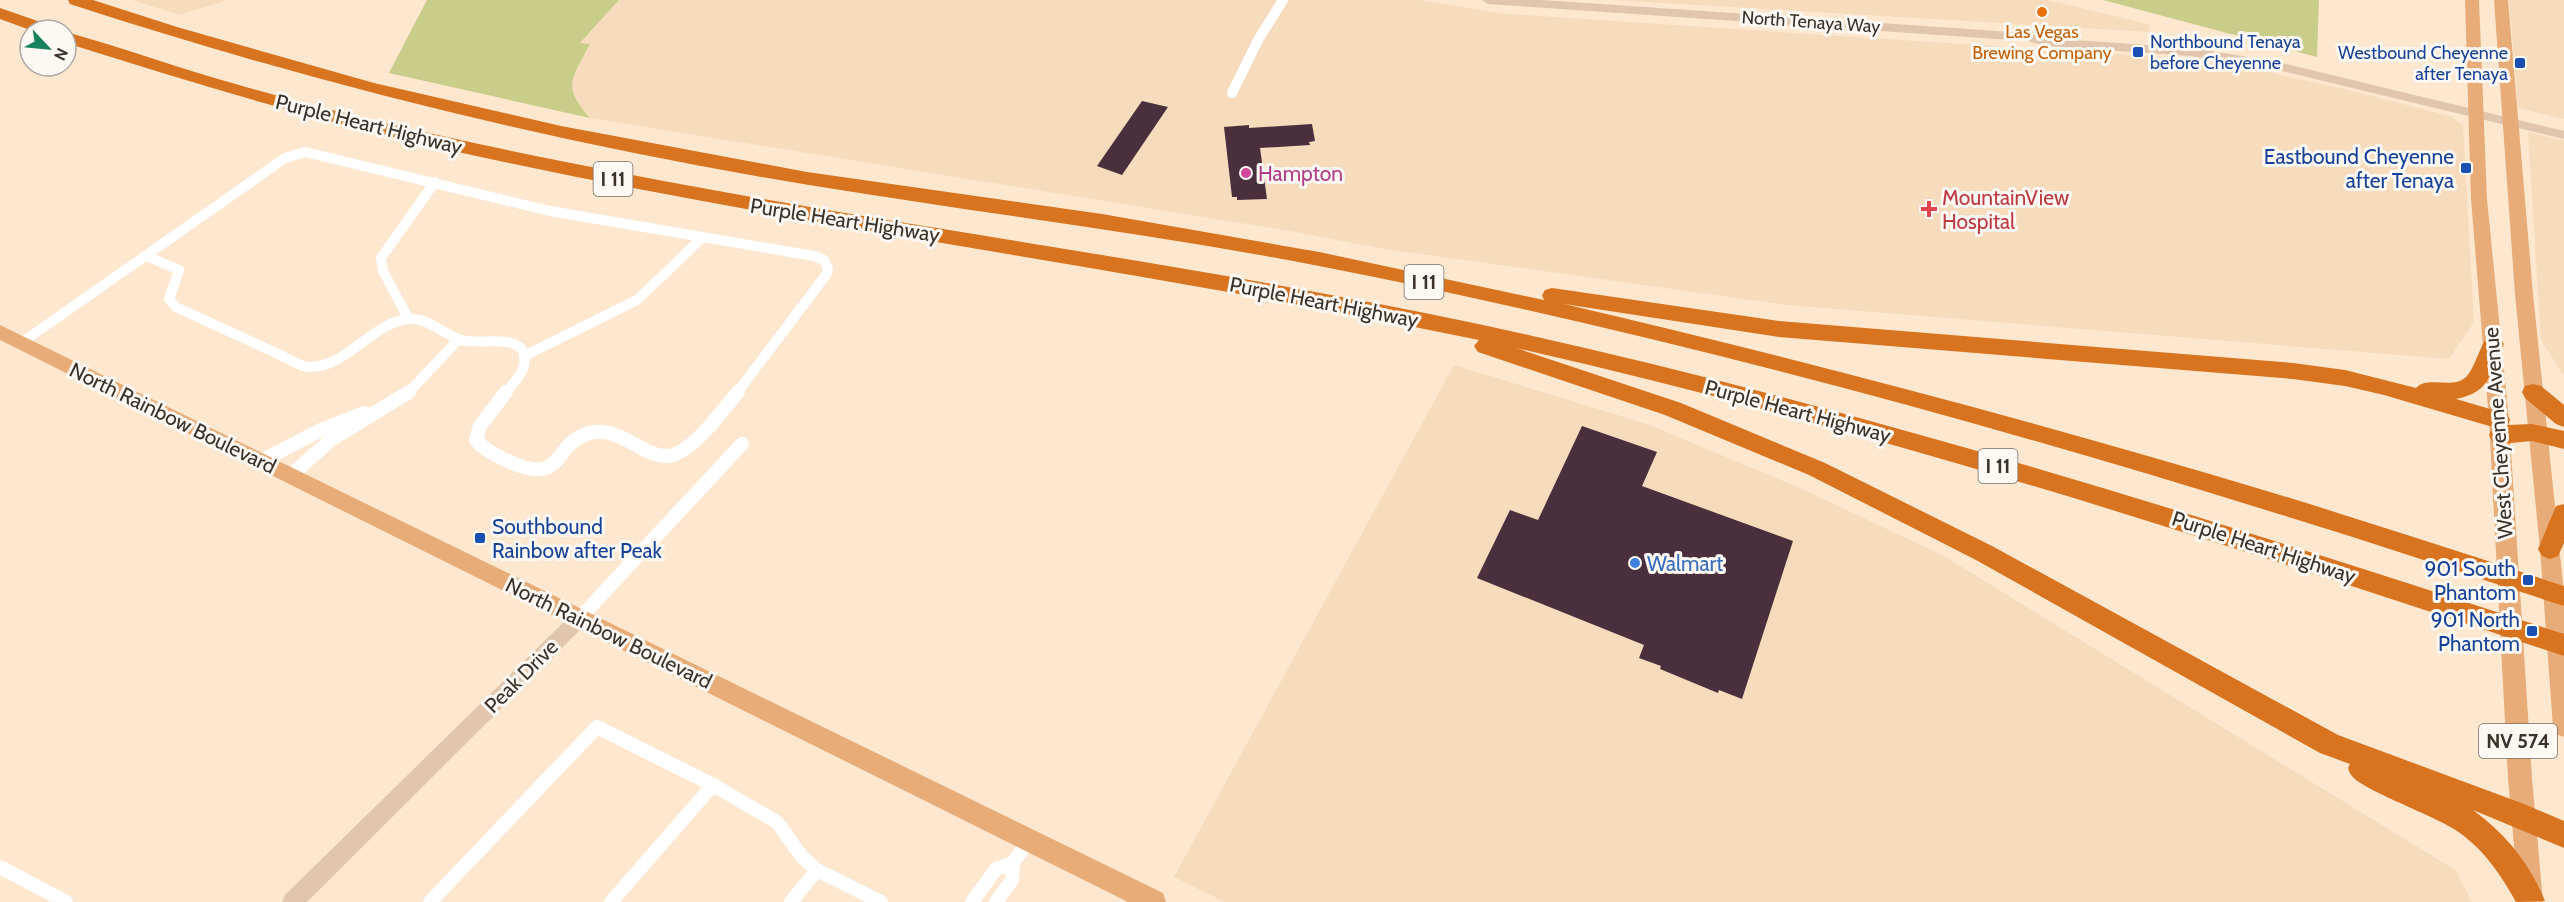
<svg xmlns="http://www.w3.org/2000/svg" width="2564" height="902" viewBox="0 0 2564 902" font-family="Cabin,sans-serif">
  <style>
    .built { fill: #f6dbbd }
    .green { fill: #c9cd8a }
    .building { fill: #49303c }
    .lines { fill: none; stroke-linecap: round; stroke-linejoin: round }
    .street-far1 { stroke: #fff; stroke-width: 10 }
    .street { stroke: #fff; stroke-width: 14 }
    .secondary { fill: #e1c5ad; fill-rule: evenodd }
    .primary { fill: #e8ac79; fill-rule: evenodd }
    .highway { fill: #d87420; fill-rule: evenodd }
    .food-dot { fill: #e8710a; stroke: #fcf8f3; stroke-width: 2 }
    .transit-dot { fill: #1a4fb4; stroke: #fcf8f3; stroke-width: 2 }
    .hotel-dot { fill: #d1479c; stroke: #fcf8f3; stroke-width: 2 }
    .health-dot { fill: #e0444e; stroke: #fcf8f3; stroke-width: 2 }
    .shop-dot { fill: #3f7fe0; stroke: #fcf8f3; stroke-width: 2 }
    .labels { text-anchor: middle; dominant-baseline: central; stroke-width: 6; stroke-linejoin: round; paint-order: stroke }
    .far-street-label { font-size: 18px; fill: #3b3329; stroke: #fcf8f3 }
    .far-food-label { font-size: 18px; fill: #c56008; stroke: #fcf8f3 }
    .far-transit-label { font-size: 18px; fill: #164399; stroke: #fcf8f3; text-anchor: start }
    .shield { fill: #fcf8f3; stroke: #756e66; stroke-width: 1.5 }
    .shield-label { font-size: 20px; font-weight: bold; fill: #3b3329 }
    .street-label { font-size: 21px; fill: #3b3329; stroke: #fcf8f3 }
    .transit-label { font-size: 21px; fill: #164399; stroke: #fcf8f3; text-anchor: end }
    .hotel-label { font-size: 21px; fill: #b23c85; stroke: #fcf8f3; text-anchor: start }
    .health-label { font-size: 21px; fill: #be3a42; stroke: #fcf8f3; text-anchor: start }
    .shop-label { font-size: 21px; fill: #366cbe; stroke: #fcf8f3; text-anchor: start }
  </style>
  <rect width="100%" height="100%" fill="#fde7cf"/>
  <g class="built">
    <polygon points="132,0 227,0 180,15"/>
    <polygon points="619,0 1418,0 1507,14 2173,58 2249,68 2344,89 2450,116 2463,125 2474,322 2449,359 1788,305 1385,249 1290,231 590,118 575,102 571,89 572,79 590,45 580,44"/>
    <polygon points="1613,0 2047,0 2148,24 2150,32"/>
    <polygon points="2509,0 2564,0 2564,119 2518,108"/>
    <polygon points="2528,132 2564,141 2564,376 2541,340"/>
    <polygon points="1454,365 1650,425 1802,489 1942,555 2455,870 2472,902 1225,902 1174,877"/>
  </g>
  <g class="green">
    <path d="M427 0H619L580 43 590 44C572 80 561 85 590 118L389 73Z"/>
    <polygon points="2103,0 2319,0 2317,57"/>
  </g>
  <g class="building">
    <polygon points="1142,101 1168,107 1122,175 1097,166"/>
    <polygon points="1312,124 1315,141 1309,142 1310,145 1260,148 1267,199 1237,200 1237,197 1232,197 1224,127 1249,125 1249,128"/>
    <polygon points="1582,426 1657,452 1642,486 1793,541 1742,699 1719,690 1718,693 1660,669 1661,666 1639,658 1644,645 1477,578 1510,510 1538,520"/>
  </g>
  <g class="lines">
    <g class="street-far1">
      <polyline points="1232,93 1258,40 1283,0"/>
      <path d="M146 256 179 270 169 299 176 307C209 322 243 338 276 353 286 357 299 367 310 367 346 367 369 327 403 320 426 314 441 334 461 340 478 345 519 334 524 354 528 370 514 382 505 394"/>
      <polyline points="408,318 383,271 381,258 435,182"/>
      <polyline points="21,343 285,158 305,152 550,211 814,256 824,260 828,269 826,275 736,394"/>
      <polyline points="524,356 637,300 703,237"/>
      <polyline points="407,394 459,339"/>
    </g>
    <g class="street">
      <path d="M506 392 480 426 476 440C485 451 498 456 510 462 568 488 551 438 595 432 610 430 625 439 638 446 647 451 657 457 668 456 691 454 723 410 738 392"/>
      <polyline points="261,461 321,430 364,413"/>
      <polyline points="290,476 332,439 409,392"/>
      <polyline points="579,619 742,444"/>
      <polyline points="0,867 66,902"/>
      <polyline points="430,902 597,727 713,785 777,822 802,857 817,870 881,902"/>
      <polyline points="611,902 713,785"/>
      <polyline points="791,902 817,870"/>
      <polyline points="972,902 996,869 1013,863"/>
      <polyline points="996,902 1012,880 1013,863 1029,840"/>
    </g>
    <g class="secondary">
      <polygon points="1482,0 1542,0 2027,33 2046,38 2190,48 2274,61 2564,131 2564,139 2274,69 2190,56 2046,46 2027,41 1488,4"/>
      <polygon points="579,611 585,613 588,619 585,625 307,902 282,902 285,895 573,613"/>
    </g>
    <g class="primary">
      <polygon points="2465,0 2479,0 2487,199 2509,420 2532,778 2543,902 2519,902 2508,778 2489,420 2471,199"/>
      <polygon points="2494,0 2508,0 2533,294 2564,593 2564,737 2556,734 2553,727 2540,549 2515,294"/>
      <polygon points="0,325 1163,893 1166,902 1128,902 0,340"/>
    </g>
    <g class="highway">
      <path d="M68 0H93L177 27 374 83 561 126 807 172 1102 214 1319 252 1544 300 1542 295 1545 290 1552 288 1779 321 2293 363 2345 370 2416 388C2428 375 2452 390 2466 377 2473 371 2480 348 2486 338L2493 336 2500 338 2504 344C2487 373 2494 391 2456 399L2507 414 2510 420 2508 425 2532 424 2564 431V449L2532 441 2500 444 2492 441 2489 435 2492 429 2496 428 2384 395 2345 386 2293 379 1779 337 1564 304C1801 359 2037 422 2270 492 2369 522 2466 554 2564 586V606C2466 574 2368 541 2269 511 1957 414 1640 329 1319 266 1150 233 979 213 809 185 558 144 312 83 70 4Z"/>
      <polygon points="0,8 52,26 55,30 30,30 0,19"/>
      <path d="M66 32C124 48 181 69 239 85 347 116 456 140 566 162 870 224 1179 260 1483 325 1850 404 2208 518 2564 634V656C2219 541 1872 429 1516 348L1681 403 1825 463 1992 546 2338 735 2524 804 2564 821V848L2473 810C2505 833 2530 864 2545 901L2516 902C2500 873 2482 847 2454 829 2434 816 2361 789 2352 776 2350 774 2349 771 2348 768L2350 764 2320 753 1976 560 1809 475 1665 415 1478 352 1474 346 1479 340C1121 265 757 222 401 139 288 112 177 78 66 43Z"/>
      <polygon points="2533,384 2541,386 2564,405 2564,427 2556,424 2525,398 2522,392 2525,386"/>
      <polygon points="2564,504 2564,543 2558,556 2550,559 2542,556 2538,549 2556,506"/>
    </g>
  </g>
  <circle class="food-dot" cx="2042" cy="12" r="6"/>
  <g class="transit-dot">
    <rect x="2132" y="46" width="12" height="12" rx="3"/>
    <rect x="2514" y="57" width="12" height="12" rx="3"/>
    <rect x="2460" y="162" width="12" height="12" rx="3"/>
    <rect x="474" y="532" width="12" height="12" rx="3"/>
    <rect x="2522" y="574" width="12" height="12" rx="3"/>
    <rect x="2526" y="625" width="12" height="12" rx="3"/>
  </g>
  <circle class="hotel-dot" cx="1246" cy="173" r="6"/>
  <path class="health-dot" d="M1926 200h6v6h6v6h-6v6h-6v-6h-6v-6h6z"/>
  <circle class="shop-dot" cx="1635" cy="563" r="6"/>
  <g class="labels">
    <g class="far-street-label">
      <text transform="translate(1811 22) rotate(4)">North Tenaya Way</text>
    </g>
    <g class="far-food-label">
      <text x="2042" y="32">Las Vegas<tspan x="2042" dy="21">Brewing Company</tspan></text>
    </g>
    <g class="far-transit-label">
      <text x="2150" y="42">Northbound Tenaya<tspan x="2150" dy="21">before Cheyenne</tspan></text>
      <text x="2508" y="53" text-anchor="end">Westbound Cheyenne<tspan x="2508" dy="21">after Tenaya</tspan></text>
    </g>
    <g class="shield">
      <rect x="593.5" y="162" width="39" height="34" rx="4.5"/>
      <rect x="1404.5" y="265" width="39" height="34" rx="4.5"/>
      <rect x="1978.5" y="449" width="39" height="34" rx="4.5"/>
      <rect x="2479" y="724" width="78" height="34" rx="4.5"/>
    </g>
    <g class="shield-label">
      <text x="613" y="179">I 11</text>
      <text x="1424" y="282">I 11</text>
      <text x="1998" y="466">I 11</text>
      <text x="2518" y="741">NV 574</text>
    </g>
    <g class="street-label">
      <text transform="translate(369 124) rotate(14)">Purple Heart Highway</text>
      <text transform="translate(845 220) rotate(9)">Purple Heart Highway</text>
      <text transform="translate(1324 302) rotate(11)">Purple Heart Highway</text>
      <text transform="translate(1798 411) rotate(15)">Purple Heart Highway</text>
      <text transform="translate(173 418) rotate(26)">North Rainbow Boulevard</text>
      <text transform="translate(2498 433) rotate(-94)">West Cheyenne Avenue</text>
      <text transform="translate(2264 547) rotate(18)">Purple Heart Highway</text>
      <text transform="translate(609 633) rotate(26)">North Rainbow Boulevard</text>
      <text transform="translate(521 676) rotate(-45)">Peak Drive</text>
    </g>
    <g class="transit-label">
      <text x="2454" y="156">Eastbound Cheyenne<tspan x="2454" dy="24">after Tenaya</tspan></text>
      <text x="492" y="526" text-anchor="start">Southbound<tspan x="492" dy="24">Rainbow after Peak</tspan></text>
      <text x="2516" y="568">901 South<tspan x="2516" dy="24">Phantom</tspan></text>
      <text x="2520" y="619">901 North<tspan x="2520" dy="24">Phantom</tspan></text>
    </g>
    <g class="hotel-label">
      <text x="1258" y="173">Hampton</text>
    </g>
    <g class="health-label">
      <text x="1942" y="197">MountainView<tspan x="1942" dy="24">Hospital</tspan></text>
    </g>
    <g class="shop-label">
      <text x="1647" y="563">Walmart</text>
    </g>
  </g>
  <g transform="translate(48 48) rotate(116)"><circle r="28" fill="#fcf8f3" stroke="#afa9a2" stroke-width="1.5"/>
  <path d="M0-4.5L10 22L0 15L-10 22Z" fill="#17825e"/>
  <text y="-9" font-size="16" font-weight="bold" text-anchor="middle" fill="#3b3329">N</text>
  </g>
</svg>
